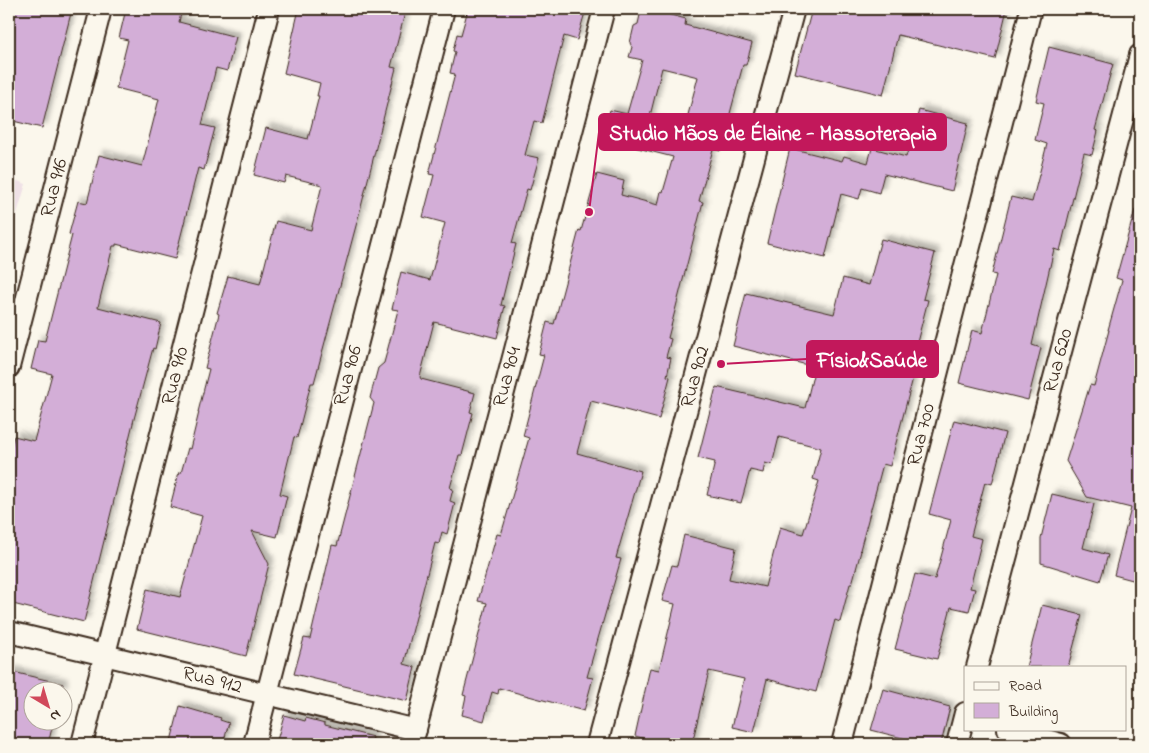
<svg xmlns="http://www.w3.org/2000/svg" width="1149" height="753" viewBox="0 0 1149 753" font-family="'Indie Flower',sans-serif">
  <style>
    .built { fill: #efe1e6 }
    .building { fill: #d3aed7; stroke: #3b2a1e; fill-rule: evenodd; filter: url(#shadow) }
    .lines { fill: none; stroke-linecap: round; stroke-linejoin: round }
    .street-casing { stroke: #3b2a1e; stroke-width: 24 }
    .street { stroke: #fbf7ec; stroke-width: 20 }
    .labels { text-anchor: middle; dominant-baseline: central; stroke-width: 4; stroke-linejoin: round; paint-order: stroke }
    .street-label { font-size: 20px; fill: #3b2a1e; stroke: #fbf7ec }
    .leader { fill: none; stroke: #c2185b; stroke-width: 2 }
    .callout-dot { fill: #c2185b; stroke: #fbf7ec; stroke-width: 2 }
    .callout { fill: #c2185b; stroke: #c2185b; stroke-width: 2 }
    .callout-label { font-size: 21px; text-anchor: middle; font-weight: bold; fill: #fff }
  </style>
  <defs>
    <filter id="shadow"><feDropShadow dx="4.5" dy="-4.5" stdDeviation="2.5" flood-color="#0004"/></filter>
  </defs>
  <rect width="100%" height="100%" fill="#fbf7ec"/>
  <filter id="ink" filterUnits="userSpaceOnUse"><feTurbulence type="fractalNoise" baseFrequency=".02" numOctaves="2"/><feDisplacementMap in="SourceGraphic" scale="10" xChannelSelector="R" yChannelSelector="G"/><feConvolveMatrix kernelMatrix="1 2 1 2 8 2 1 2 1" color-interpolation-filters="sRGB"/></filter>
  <g filter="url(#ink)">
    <polygon class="built" points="9,178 26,184 9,240"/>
    <g class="building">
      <polygon points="9,9 72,9 42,128 9,120"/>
      <polygon points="126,9 182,9 179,22 236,37 227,71 216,68 202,125 215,128 204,170 198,168 175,259 116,244 116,246 113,246 98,307 161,323 155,349 153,348 134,419 84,622 9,603 9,457 14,436 34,441 52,374 31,369 38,340 45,341 72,235 69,234 78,201 87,203 99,155 142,166 159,99 116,88 128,40 119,38"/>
      <polygon points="299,9 406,9 391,67 396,68 361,207 314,383 311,383 297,438 294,437 280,494 287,496 277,537 252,531 269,564 246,656 137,629 147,589 180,597 202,516 170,507 179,472 181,473 188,448 190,449 199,412 198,412 209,369 205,368 219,314 217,313 228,276 260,284 276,221 311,230 322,185 286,176 284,183 254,175 266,128 308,139 319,96 317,96 320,83 284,73"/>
      <polygon points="468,9 586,9 577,40 564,36 542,123 534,121 525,155 539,158 530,190 527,189 512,243 516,244 501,305 505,306 497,338 434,322 420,377 421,379 475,393 470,412 473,413 462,455 459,455 450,488 453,489 450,501 455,503 447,534 442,532 439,544 435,543 404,664 415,667 407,701 294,674 304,638 310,639 332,545 337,546 374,403 370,398 378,368 384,363 398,310 392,309 401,272 430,280 445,223 423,217 434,175 429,174 455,74 450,73 455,52 453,51 457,34 461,35"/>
      <path d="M648 9 686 19 685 25 752 43 746 65H743L720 151 713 149 699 201 703 202 668 338 671 339 666 357 671 358 667 376 670 377 659 419 591 401 577 453 641 471 616 558 621 559 587 677 593 678 584 711 499 688 498 694 492 692 484 721 462 715 466 696 463 695 487 603 478 601 497 534 501 535 529 438 523 436 544 355 539 354 547 322 554 324 579 230 581 231 597 174 624 181 621 195 658 205 661 191 663 192 673 157 602 139 610 110 627 114 642 60 629 57 632 47 630 43 634 26 638 24 640 15ZM662 68 698 77 684 130 649 120Z"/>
      <polygon points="812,9 1007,9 995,59 898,35 883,95 795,73"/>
      <polygon points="1049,47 1113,64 1095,130 1098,131 1092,155 1084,153 1060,251 1054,249 1032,345 1041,348 1028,400 959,383 972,330 982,333 996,275 992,274 1011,197 1032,202 1047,144 1035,140 1044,103 1036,101"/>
      <polygon points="919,110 968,123 952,191 884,174 879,193 862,188 859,199 841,194 825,258 767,243 790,148 842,161 844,156 868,163 872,148 906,157"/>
      <polygon points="1135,210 1140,211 1140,582 1114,575 1131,508 1087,497 1066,461 1090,385 1094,386 1109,330 1108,330 1122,280 1116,278"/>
      <polygon points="881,239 935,253 923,299 928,300 908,377 913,378 890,466 883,464 860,550 861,551 852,584 850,584 840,622 835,620 816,692 767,679 754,732 732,727 744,679 709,671 692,744 664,744 635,736 650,668 659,670 675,604 662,601 672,565 677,566 684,535 736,548 729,579 765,587 780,527 803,534 819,481 813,479 821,448 779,437 772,465 765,463 763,473 750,470 741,503 707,495 715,462 698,458 716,387 805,408 815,367 733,346 746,293 834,314 843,278 869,285"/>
      <polygon points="954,420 1005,433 992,484 985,482 971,536 982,539 970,588 975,589 969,611 951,607 937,659 895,649 915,574 935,579 951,520 929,514"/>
      <polygon points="1052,494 1094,504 1083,548 1108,555 1100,581 1041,563 1041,538"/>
      <polygon points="1042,605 1082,615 1068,667 1026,667"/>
      <polygon points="9,671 63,684 62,690 32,690 32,720 54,720 48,744 9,744"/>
      <polygon points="883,689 950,707 941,744 926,744 871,730"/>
      <polygon points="180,706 221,718 220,720 229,723 223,744 183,744 171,741"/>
      <polygon points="284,715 305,721 306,718 325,723 325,725 373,737 372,744 276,744"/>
    </g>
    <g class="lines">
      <defs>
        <g id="street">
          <polyline points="9,367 101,9"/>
          <polyline points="9,632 416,730"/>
          <polyline points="977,667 1140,55"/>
          <polyline points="1008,729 1061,744"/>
          <polyline points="82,744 269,9"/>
          <polyline points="254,744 444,9"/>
          <polyline points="412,744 604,9"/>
          <polyline points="597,744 794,9"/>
          <polyline points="842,744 1031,9"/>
          <polyline points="957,744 965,713"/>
        </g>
      </defs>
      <use href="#street" class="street-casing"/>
      <use href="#street" class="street"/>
    </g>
  </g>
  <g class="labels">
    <g class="street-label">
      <text transform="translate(55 188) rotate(-76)">Rua 916</text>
      <text transform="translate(1059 361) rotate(-75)">Rua 620</text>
      <text transform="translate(176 376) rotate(-76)">Rua 910</text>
      <text transform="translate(349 376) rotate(-75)">Rua 906</text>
      <text transform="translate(508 377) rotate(-75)">Rua 904</text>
      <text transform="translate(696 377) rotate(-75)">Rua 902</text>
      <text transform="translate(922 435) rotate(-76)">Rua 700</text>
      <text transform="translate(212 681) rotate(14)">Rua 912</text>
    </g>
  </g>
  <path class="leader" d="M589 212L599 132M721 364L807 359"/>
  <g class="callout-dot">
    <circle cx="589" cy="212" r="5"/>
    <circle cx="721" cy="364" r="5"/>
  </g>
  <g class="callout">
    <rect x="599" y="114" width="347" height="36" rx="5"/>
    <rect x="807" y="341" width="131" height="36" rx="5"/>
  </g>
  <g class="callout-label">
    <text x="773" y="140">Studio Mãos de Élaine - Massoterapia</text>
    <text x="872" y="367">Físio&amp;Saúde</text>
  </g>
  <rect width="1149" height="753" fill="none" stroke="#fbf7ec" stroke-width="30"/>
  <rect x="15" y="15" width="1119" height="723" fill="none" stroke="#3b2a1e" stroke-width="2" filter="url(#ink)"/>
  <rect x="964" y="666" width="162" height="65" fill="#fbf7ec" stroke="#aea59a"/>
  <rect x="974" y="682" width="25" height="8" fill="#fbf7ec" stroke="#aea59a"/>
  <text x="1009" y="690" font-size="15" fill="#3b2a1e">Road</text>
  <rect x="974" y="703" width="25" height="15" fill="#d3aed7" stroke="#aea59a"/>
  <text x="1009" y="716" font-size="15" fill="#3b2a1e">Building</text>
  <g transform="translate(48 706) rotate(142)"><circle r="24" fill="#fbf7ec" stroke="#aea59a"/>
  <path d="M0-4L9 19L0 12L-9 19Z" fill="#d1495b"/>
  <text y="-8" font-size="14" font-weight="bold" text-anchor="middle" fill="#3b2a1e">N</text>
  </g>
</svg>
